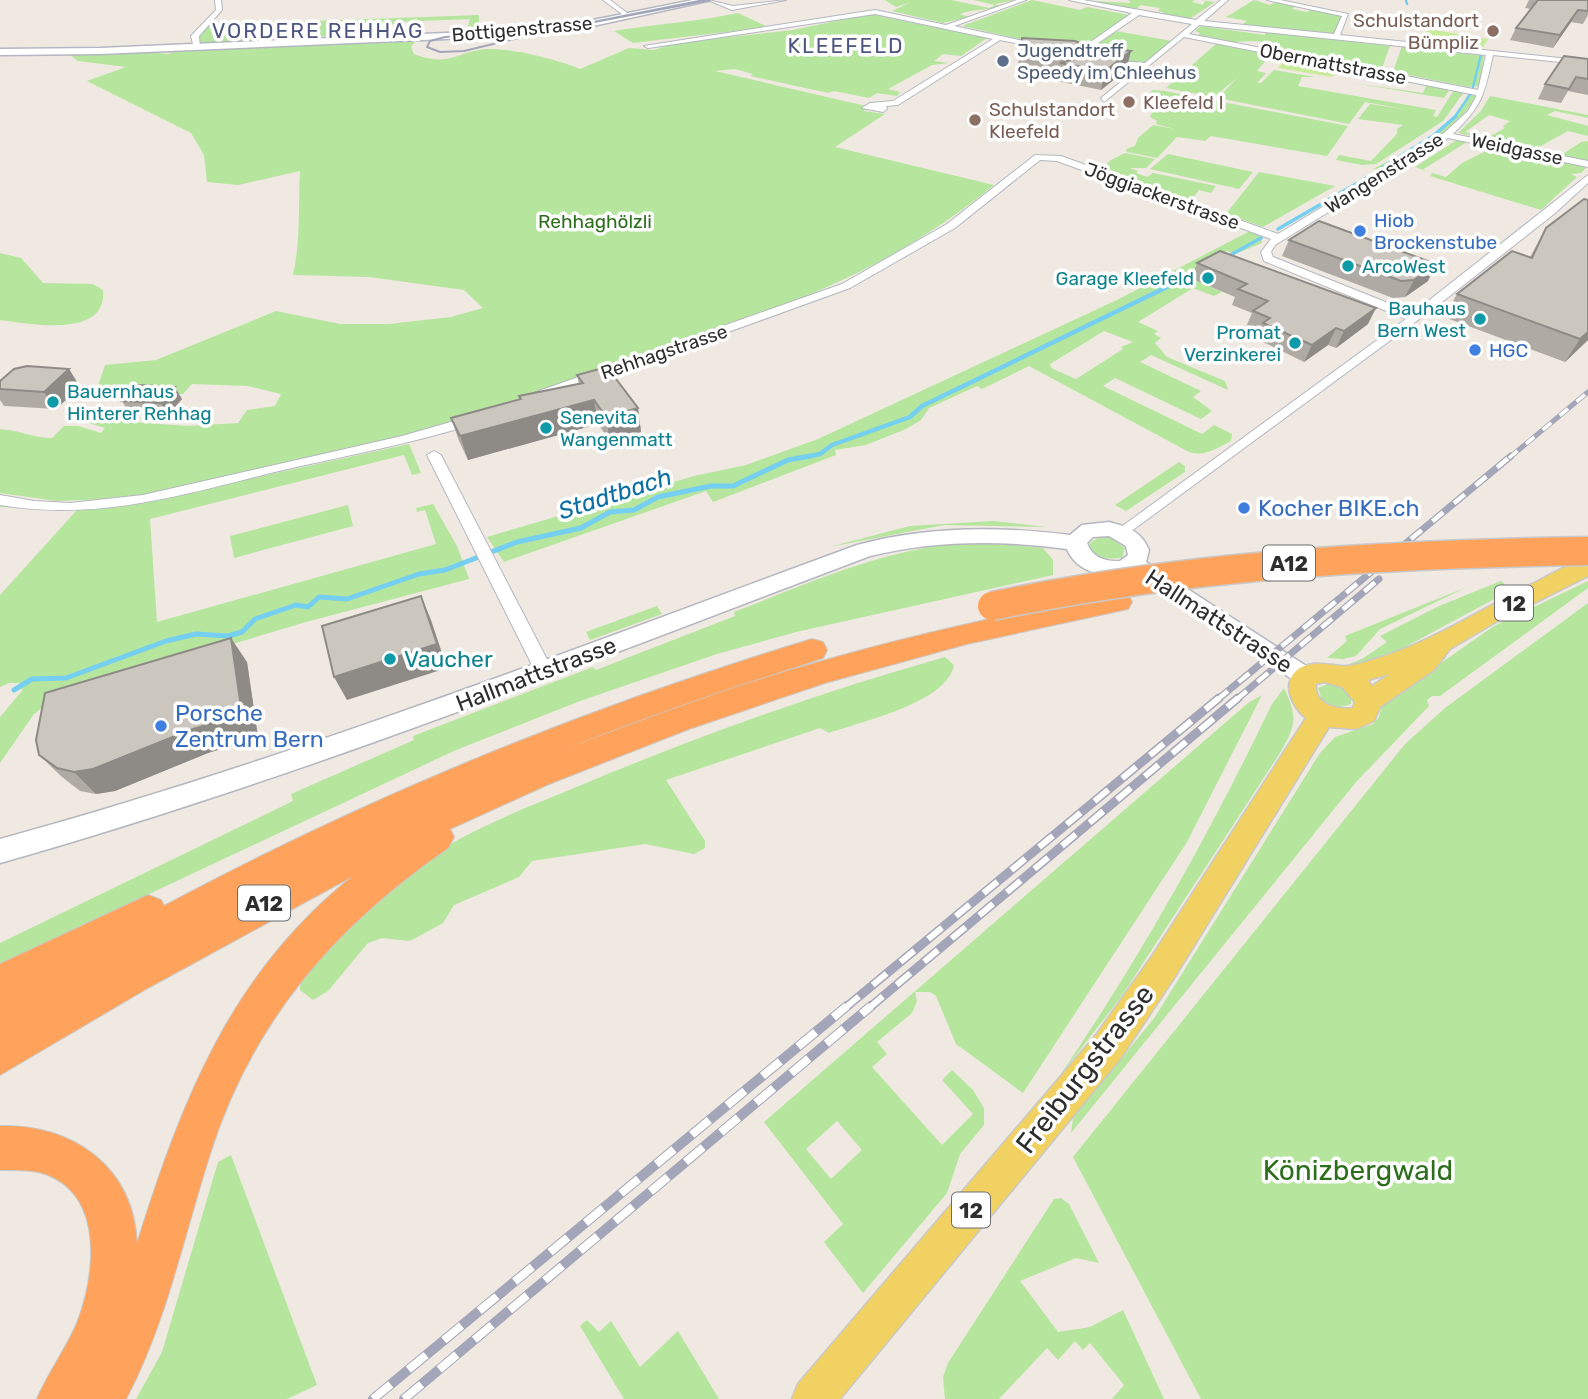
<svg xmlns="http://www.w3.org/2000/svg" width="1588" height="1399" viewBox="0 0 1588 1399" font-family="Rubik,sans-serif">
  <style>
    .green { fill: #b6e59e; fill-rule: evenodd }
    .pitch { fill: #c9ec9a }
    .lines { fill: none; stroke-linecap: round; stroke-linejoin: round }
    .stream-far3 { stroke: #75cff0; stroke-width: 2.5 }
    .stream-far2 { stroke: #75cff0; stroke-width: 3.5 }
    .stream-far1 { stroke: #75cff0; stroke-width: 4.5 }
    .stream { stroke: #75cff0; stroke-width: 5 }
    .street-casing { stroke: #b4b7c1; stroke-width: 2 }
    .secondary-casing { stroke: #b4b7c1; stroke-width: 3 }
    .primary-casing { stroke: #c9c9c9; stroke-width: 3 }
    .highway-casing { stroke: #c9c9c9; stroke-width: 2 }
    .street { fill: #fff; fill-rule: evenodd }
    .secondary { fill: #fff; fill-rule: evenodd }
    .primary { fill: #f2d163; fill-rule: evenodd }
    .highway { fill: #ffa35c; fill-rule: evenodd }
    .tram { stroke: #a3a6b8; stroke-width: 2 }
    .rail-far3-casing { stroke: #a3a6b8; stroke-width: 5 }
    .rail-far2-casing { stroke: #a3a6b8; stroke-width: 7 }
    .rail-far1-casing { stroke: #a3a6b8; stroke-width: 9 }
    .rail-casing { stroke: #a3a6b8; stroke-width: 10 }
    .rail-far3 { stroke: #fff; stroke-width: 3.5; stroke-dasharray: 11; stroke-linecap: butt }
    .rail-far2 { stroke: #fff; stroke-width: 4.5; stroke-dasharray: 14; stroke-linecap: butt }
    .rail-far1 { stroke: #fff; stroke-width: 6; stroke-dasharray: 18; stroke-linecap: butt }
    .rail { stroke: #fff; stroke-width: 8; stroke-dasharray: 23; stroke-linecap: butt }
    .highway-bridge-casing { stroke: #c9c9c9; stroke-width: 31; stroke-linecap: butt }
    .highway-bridge { stroke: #ffa35c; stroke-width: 28 }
    .wall { fill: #afaba4 }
    .shaded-wall { fill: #8e8b86 }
    .building { fill: #cbc7bf; stroke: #8e8b86; stroke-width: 2 }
    .education-dot { fill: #8d6e63; stroke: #fff; stroke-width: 2.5 }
    .service-dot { fill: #5c6f8a; stroke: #fff; stroke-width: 2.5 }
    .shop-dot { fill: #3f7fe0; stroke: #fff; stroke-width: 2.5 }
    .culture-dot { fill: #0f9aa8; stroke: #fff; stroke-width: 2.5 }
    .labels { text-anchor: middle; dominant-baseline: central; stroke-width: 7; stroke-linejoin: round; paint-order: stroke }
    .far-education-label { font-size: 19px; fill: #785e54; stroke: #fff; text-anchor: start }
    .far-street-label { font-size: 19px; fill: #2e2e2e; stroke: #fff }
    .far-service-label { font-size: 19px; fill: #4e5e75; stroke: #fff; text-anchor: start }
    .far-shop-label { font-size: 19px; fill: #366cbe; stroke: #fff; text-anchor: start }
    .far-park-label { font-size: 19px; fill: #2c6e1b; stroke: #fff }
    .far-culture-label { font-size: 19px; fill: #0d838f; stroke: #fff; text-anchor: start }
    .far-neighbourhood-label { font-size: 21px; letter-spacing: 2px; fill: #4d5680; stroke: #fff }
    .shield { fill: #fff; stroke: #6d6d6d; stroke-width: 2 }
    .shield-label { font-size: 21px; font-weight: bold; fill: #2e2e2e }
    .shop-label { font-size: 23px; fill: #366cbe; stroke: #fff; text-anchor: start }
    .street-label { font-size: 23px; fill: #2e2e2e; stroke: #fff }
    .culture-label { font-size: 23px; fill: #0d838f; stroke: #fff; text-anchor: start }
    .water-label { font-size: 24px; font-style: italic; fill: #0d6fa3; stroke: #fff }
    .near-street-label { font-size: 28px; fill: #2e2e2e; stroke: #fff }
    .near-park-label { font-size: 28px; fill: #2c6e1b; stroke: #fff }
  </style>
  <rect width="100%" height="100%" fill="#efe9e1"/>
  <g class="green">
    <path d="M885 0H951L989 8 995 5 973 0H1015L995 4 1001 6C986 11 974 8 960 14L969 17 943 23 892 11 911 2 896 7Z"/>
    <polygon points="1032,0 1080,10 1087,7 1129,15 1076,52 962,26"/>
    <polygon points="1078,0 1129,3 1131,1 1127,0 1195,0 1192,2 1203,5 1205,1 1199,0 1215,2 1188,20 1160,16 1163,12 1158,11 1160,8 1140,5 1136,10"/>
    <polygon points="1254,0 1270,5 1276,2 1296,6 1292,9 1307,12 1312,9 1344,16 1334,34 1240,26 1247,21 1226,17"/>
    <path d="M738 13 768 27 633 43 614 31C656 24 696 22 738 13Z"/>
    <path d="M869 14 987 38 961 56 943 54 934 61 949 63 932 65 888 89 900 92 897 96 877 93 869 98 834 91 828 93 750 76 753 74 735 69 715 71 866 106 864 111 885 114 835 147 994 185C889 271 783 308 657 351 583 377 509 403 435 429L144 498 56 501 0 493V429C19 430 33 438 52 438L64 426H78L101 433 105 428 89 423 93 419 187 426 238 423 247 410 275 406 281 394 248 386 192 384 183 394 121 392 126 388 98 386 105 365 156 360 276 311 340 324H389L451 317 483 308 464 290 369 277 293 275C301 241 298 206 300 171L238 185 207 182 204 155 191 133 87 81 126 67 78 61 70 55 150 52 168 54 182 49 418 39 411 47 414 54C450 68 457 51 488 49 511 48 559 60 580 69L629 48 654 50 675 43 793 30Z"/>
    <polygon points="479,15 479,27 468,27 470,19 395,22 386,30 393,31 389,35 274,37 267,40 201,43 197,38 208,25"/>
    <path d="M1201 26 1265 35 1266 32 1390 46 1382 68 1376 69 1261 48 1267 44C1256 39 1244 42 1233 42 1222 42 1209 37 1198 35L1200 33 1195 31Z"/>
    <polygon points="1116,31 1172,41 1145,63 1134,64 1084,54"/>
    <polygon points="1217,43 1271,54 1257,71 1266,73 1257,83 1261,83 1274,70 1315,77 1302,77 1298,86 1436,110 1433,116 1437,117 1454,90 1464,92 1443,121 1376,164 1362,165 1336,160 1339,155 1371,161 1397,134 1397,129 1403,125 1358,119 1370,104 1409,110 1365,102 1349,124 1218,98 1237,78 1214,97 1166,88"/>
    <polygon points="1402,46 1484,56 1479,86 1469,87 1393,72"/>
    <polygon points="1368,74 1373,74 1450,89 1444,98 1353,83 1423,93 1426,86"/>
    <polygon points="1152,90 1165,91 1348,126 1327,156 1211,136 1205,141 1177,137 1157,158 1127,152 1126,149 1135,146 1138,138 1153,125 1175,129 1156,124 1157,121 1150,117 1154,108 1145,103"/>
    <path d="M1469 93 1477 97 1450 131 1389 170 1373 169C1409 151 1452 130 1469 93Z"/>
    <path d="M1490 96 1588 115V118L1555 111 1547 115 1588 126V136L1568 131 1539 147 1563 154 1581 142 1588 141V161L1458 133 1481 111ZM1489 115 1510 121 1503 126 1505 128 1487 138 1465 132Z"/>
    <path d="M1457 140 1494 146 1492 148 1523 157 1527 153 1581 164 1586 168 1581 173 1571 174 1577 177 1541 210 1430 176 1432 173 1415 167ZM1467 142 1488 150 1462 163 1446 177 1422 170Z"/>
    <polygon points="1125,153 1155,159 1146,168 1130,168 1138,171 1136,173 1147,177 1153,173 1216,186 1211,193 1199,190 1191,201 1102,168 1111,160"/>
    <polygon points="1168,154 1253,172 1239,189 1150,169"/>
    <polygon points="1259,172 1335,186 1263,227 1226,214"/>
    <path d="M1250 231 1260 236 1262 243 1235 254 1227 251 1202 264 1208 268 1190 278 1222 292 1214 296 1193 288 1138 322 1158 331 1154 334 1161 338 1155 343 1167 357 1225 381 1228 390 1151 355 1140 362 1201 391 1193 397 1212 411 1201 419 1115 378 1103 386 1202 434 1214 425 1232 434 1231 441C1217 448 1205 457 1189 452L1029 366 982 389 977 386 929 408 921 420 906 429 866 445 835 450 836 455 713 502 706 491 504 562 487 537 694 476 746 465 818 439 1119 299ZM1104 331 1133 342 1121 347 1123 349 1076 379 1051 368 1050 364Z"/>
    <path d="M0 253 21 258 43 283 93 284 103 290C108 339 30 324 0 320Z"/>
    <polygon points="409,444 421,473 412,475 404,455 150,519 157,622 436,544 425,510 417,512 416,508 433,504 457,546 469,579 306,622 56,697 34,714 0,763 0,717 22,691 21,683 9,683 0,687 0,595 77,510 0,507 0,504 88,509 133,504"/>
    <polygon points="1179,462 1185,466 1185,472 1126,511 1115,505"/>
    <polygon points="348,505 353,526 234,558 230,536"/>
    <polygon points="993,521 1046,527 944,525 829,547 910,526"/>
    <polygon points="1109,537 1125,548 1122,558 1102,559 1090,549 1090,543 1099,537"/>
    <path d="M979 542 1043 548 1053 560V575L796 632 717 654 580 701 456 750 0 964V943L293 801 291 794 414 740 413 736 593 667 596 670 735 616 734 612C814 581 892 545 979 542Z"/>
    <polygon points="1501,581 1511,590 1381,660 1363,666 1342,667 1362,659 1387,642 1380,636 1439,606"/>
    <polygon points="1588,581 1588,588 1440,696 1432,696 1427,700 1429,706 1356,782 1071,1133 1073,1118 1155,1017 1320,753 1335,737 1373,724 1379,717 1382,704 1494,626"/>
    <polygon points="1467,587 1380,629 1356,656 1343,659 1327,658 1347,641 1345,636"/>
    <polygon points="1588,603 1588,1399 1201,1399 1073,1157 1405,744 1445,708"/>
    <polygon points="657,606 662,614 590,640 586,632"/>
    <path d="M945 657 954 665C947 703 862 721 829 733L820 728 666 780 705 841V848L694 854 645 844 532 861 519 877 454 905 443 923 410 941 382 938 368 943 328 991 313 1000 300 990C300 964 327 945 346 929 368 909 389 886 413 868 462 832 523 809 579 786 698 736 821 692 945 657Z"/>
    <polygon points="1330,683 1345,689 1351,697 1351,704 1338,708 1322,700 1318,688"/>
    <path d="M1284 688C1298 718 1296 725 1280 753L1121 997 1059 1077C1140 958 1210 833 1272 704Z"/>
    <path d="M1262 695 1187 842 1023 1093 956 1044 936 996 930 992H915L917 1001 912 1013 877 1042 887 1054 872 1067 942 1145 973 1114 942 1080 952 1070 973 1090 984 1108V1125L960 1154 947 1193 863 1293 824 1242 843 1224 764 1122 1248 703ZM837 1121 862 1150 831 1179 806 1149Z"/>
    <polygon points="231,1155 317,1385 287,1399 136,1399 162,1352 218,1162"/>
    <polygon points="1061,1198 1069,1204 1099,1263 1076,1258 1020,1281 1058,1332 1090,1327 1123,1310 1164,1399 1112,1399 1124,1385 1090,1343 1083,1350 1075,1341 1058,1360 1047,1348 999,1399 945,1399 943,1377 948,1363 1054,1199"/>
    <polygon points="587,1320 599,1332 611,1321 640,1367 678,1331 719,1399 624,1399 580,1326"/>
  </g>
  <g class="pitch">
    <polygon points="1429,29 1488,39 1483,47 1422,37"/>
    <polygon points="1286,59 1339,68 1332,77 1278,68"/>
  </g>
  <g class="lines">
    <g class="stream-far3">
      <polyline points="1406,0 1407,4"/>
      <polyline points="1473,87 1481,55"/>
      <polyline points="1454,118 1471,93"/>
    </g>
    <g class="stream-far2">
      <polyline points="1383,167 1433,136 1456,116"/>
      <polyline points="1278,229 1368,177"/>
      <polyline points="1225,258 1261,238"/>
    </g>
    <polyline class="stream-far1" points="801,458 820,454 832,445 910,417 922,406 1200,271"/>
    <polyline class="stream" points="14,690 32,679 66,678 166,641 196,634 228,636 242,632 255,619 296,605 308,607 319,597 347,599 419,574 445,570 517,542 581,528 610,512 634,510 658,497 711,486 733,486 788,460 810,456"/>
    <defs>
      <g id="street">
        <polygon points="215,0 221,0 222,10 199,36 200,48 194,48 191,36 216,10"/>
        <polygon points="603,0 610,0 631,16 626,17"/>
        <polygon points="708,0 733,6 786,0 732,10"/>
        <polygon points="1017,0 1026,0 954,26 1042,45 1045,49 1000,40 898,105 886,106 887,109 883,112 862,108 870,103 893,101 993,39 875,14 648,48 644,46 875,10 946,25"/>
        <path d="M1069 0H1083L1196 20 1221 0H1228L1204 21 1334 34 1342 16 1267 0H1280L1348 14 1340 35 1588 61V65L1493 55C1484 95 1483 105 1453 134L1588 161V167L1448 138 1275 245 1271 252 1273 257 1413 313 1588 175V183L1554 214 1437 306 1122 538 1117 536V530L1406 319 1264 261 1261 252 1271 239 1057 161 1040 160 955 228 850 288 546 398H536V392L842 284 947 224 1035 155 1061 156 1278 234 1444 133 1468 111 1476 97V95L1184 37 1104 102 1101 98 1139 67 1107 64 1104 60 1145 63 1192 24 1139 15 1082 54 1079 50 1132 13ZM1199 25 1486 55 1478 90 1189 34Z"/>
        <path d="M475 415 482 419 480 422C415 443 349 455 283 470 187 493 100 522 0 505V495L34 501 70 503 143 495 402 436Z"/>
        <polygon points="434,451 441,455 553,671 550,676 544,677 535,671 427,455"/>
      </g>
      <g id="secondary">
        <polygon points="693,0 712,0 593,26 513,36 100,54 0,55 0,49 100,48 513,30 593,20"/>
        <path d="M1109 522C1128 527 1141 531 1149 550L1146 562 1314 671 1318 677 1314 683 1306 686 1298 683 1131 573C1109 579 1077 574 1067 549 1001 540 936 540 870 556 582 665 297 779 0 863V839C292 759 574 649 857 545 927 526 998 526 1070 535L1082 525ZM1109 536 1126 546 1128 555 1120 561C1105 562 1092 557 1087 543L1093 537Z"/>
      </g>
      <path id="primary" d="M1588 558V576L1494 623 1450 649 1434 670 1380 707 1374 721 1356 729 1329 727 1174 978 1120 1059 840 1399H792L798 1384 1096 1035 1152 956 1306 718C1293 708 1282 686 1295 672 1307 660 1326 664 1341 666 1349 667 1363 663 1372 660 1431 643 1484 607 1540 580 1555 572 1571 563 1588 558ZM1390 674 1372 686 1368 680ZM1324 682 1342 687 1355 702 1353 708C1337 710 1314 705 1316 684Z"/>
      <path id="highway" d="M1118 592 1128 595 1132 602 1128 609 967 644 825 683 689 729 549 784 450 829 454 837 448 848C334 927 251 1022 209 1157 183 1239 166 1323 126 1399H37C48 1373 66 1349 77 1323 95 1277 105 1198 48 1175 33 1169 15 1170 0 1170V1126C73 1124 134 1167 137 1244 182 1100 231 973 353 876L146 989 0 1075V964L148 895 161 900 164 906C371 795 588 707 812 639L823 642 827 650 823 658C736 686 650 715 565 749 650 717 735 685 822 661 920 633 1019 612 1118 592Z"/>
    </defs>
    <use href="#street" class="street-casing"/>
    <use href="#secondary" class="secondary-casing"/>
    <use href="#primary" class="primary-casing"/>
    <use href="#highway" class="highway-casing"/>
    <use href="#street" class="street"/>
    <use href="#secondary" class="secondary"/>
    <use href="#primary" class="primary"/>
    <use href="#highway" class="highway"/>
    <polyline class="tram" points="704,0 573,26 445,37 430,41 427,47 440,52 464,51 547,31 710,0"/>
    <defs>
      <polyline id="rail-far3" points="1509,458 1588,392"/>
      <g id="rail-far2">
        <polyline points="1217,700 1511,456"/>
        <polyline points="1236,700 1379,579"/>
      </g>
      <g id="rail-far1">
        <polyline points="845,1008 1219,698"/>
        <polyline points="869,1008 1238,698"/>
      </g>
      <g id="rail">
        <polyline points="373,1399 847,1006"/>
        <polyline points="404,1399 871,1006"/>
      </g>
    </defs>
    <use href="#rail-far3" class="rail-far3-casing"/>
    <use href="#rail-far2" class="rail-far2-casing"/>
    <use href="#rail-far1" class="rail-far1-casing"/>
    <use href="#rail" class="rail-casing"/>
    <use href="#rail-far3" class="rail-far3"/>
    <use href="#rail-far2" class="rail-far2"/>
    <use href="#rail-far1" class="rail-far1"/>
    <use href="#rail" class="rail"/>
    <defs>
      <path id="highway-bridge" d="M992 606C1189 565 1387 554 1588 551"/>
    </defs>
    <use href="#highway-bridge" class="highway-bridge-casing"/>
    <use href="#highway-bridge" class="highway-bridge"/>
  </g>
  <g class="wall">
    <polygon points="1529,0 1588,0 1588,15 1583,24 1571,22 1553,48 1510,40 1516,28 1531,9 1525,8"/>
    <polygon points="1022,38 1126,70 1101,90 1057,81 1058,72 1018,65"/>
    <polygon points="1588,59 1588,95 1568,91 1561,103 1538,99 1545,84"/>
    <polygon points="1588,200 1588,340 1565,362 1444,317 1457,294 1530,257 1546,228"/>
    <polygon points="1289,240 1428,281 1405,297 1393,298 1282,256"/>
    <polygon points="1197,263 1368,324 1336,348 1328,345 1304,362 1257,339 1259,332 1246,327 1252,313 1232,305 1235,297 1192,279"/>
    <polygon points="69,369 80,387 56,409 4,406 0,400 0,381"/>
    <polygon points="577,375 638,408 641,432 610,441 598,424 468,460 459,441 451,418 520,400 519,396 579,384"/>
    <polygon points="182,399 168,415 129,413 122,401"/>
    <polygon points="247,662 258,737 208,753 115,791 96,794 80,791 62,777 39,755"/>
  </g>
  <g class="shaded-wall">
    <polygon points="1578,10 1571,22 1553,48 1560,35"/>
    <polygon points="1131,51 1126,70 1101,90 1105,71"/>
    <polygon points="1436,264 1428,281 1405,297 1414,280"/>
    <polygon points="1376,308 1368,324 1336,348 1344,331"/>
    <polygon points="1336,328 1328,345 1304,362 1312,345"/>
    <polygon points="1588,332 1588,340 1565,362 1580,339"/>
    <polygon points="69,369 80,387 56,409 44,392"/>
    <polygon points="175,387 182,399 168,415 161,403"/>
    <polygon points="594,400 598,424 468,460 460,436"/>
    <polygon points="638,408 641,432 610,441 606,417"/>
    <polygon points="421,596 431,620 447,668 347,700 334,677"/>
    <polygon points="231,638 247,662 258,737 208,753 115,791 96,794 74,772"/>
  </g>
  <g class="building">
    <polygon points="1538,0 1588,0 1588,11 1578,10 1560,35 1516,28"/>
    <polygon points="1022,38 1075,41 1103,52 1115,49 1131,51 1105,71 1060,63 1082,57 1021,47"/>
    <polygon points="1564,56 1588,59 1588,79 1576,77 1569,89 1545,84"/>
    <polygon points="1584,199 1588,200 1588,332 1580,339 1457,294 1512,251 1532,258 1546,228"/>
    <polygon points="1319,221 1436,264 1414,280 1401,281 1289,240"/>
    <polygon points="1220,251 1376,308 1344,331 1336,328 1312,345 1263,323 1270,318 1253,311 1268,301 1238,289 1247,284 1197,263"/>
    <polygon points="27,366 69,369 44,392 0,389 0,381 14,369"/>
    <polygon points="607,367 638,408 606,417 594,400 460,436 451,418 521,399 519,396 583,383 577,375"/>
    <polygon points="137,385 175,387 161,403 122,401"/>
    <polygon points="421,596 437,644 334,677 322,626"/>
    <polygon points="231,638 242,714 190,730 93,769 74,772 57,768 39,755 36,740 45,693"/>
  </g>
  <g class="education-dot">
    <circle cx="1493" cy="31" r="7"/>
    <circle cx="1129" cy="102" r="7"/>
    <circle cx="975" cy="120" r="7"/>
  </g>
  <circle class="service-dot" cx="1003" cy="61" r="7"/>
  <g class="shop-dot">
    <circle cx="1360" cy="231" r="7"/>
    <circle cx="1475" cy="350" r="7"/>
    <circle cx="1244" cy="508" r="7"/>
    <circle cx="161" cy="726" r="7"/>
  </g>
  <g class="culture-dot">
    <circle cx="1348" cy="266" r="7"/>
    <circle cx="1208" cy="278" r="7"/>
    <circle cx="1480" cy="319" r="7"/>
    <circle cx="1295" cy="343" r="7"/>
    <circle cx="53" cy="402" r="7"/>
    <circle cx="546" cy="428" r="7"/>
    <circle cx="390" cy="659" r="7"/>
  </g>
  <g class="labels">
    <g class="far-education-label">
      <text x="1479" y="20" text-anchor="end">Schulstandort<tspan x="1479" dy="22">Bümpliz</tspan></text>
      <text x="1143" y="102">Kleefeld I</text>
      <text x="989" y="109">Schulstandort<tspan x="989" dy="22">Kleefeld</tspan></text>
    </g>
    <g class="far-street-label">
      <text transform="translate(522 29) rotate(-5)">Bottigenstrasse</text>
      <text transform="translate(1333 64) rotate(11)">Obermattstrasse</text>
      <text transform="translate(1517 149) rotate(12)">Weidgasse</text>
      <text transform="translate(1384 173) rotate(-32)">Wangenstrasse</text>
      <text transform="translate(1162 196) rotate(20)">Jöggiackerstrasse</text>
      <text transform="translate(664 352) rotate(-19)">Rehhagstrasse</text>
    </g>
    <g class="far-service-label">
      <text x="1017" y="50">Jugendtreff<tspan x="1017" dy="22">Speedy im Chleehus</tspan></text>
    </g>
    <g class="far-shop-label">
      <text x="1374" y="220">Hiob<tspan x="1374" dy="22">Brockenstube</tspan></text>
      <text x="1489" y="350">HGC</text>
    </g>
    <g class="far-park-label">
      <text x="595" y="221">Rehhaghölzli</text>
    </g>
    <g class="far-culture-label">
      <text x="1362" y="266">ArcoWest</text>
      <text x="1194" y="278" text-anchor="end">Garage Kleefeld</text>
      <text x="1466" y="308" text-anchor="end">Bauhaus<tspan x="1466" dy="22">Bern West</tspan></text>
      <text x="1281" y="332" text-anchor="end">Promat<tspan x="1281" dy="22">Verzinkerei</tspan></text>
      <text x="67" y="391">Bauernhaus<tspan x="67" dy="22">Hinterer Rehhag</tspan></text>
      <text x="560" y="417">Senevita<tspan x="560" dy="22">Wangenmatt</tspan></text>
    </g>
    <g class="far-neighbourhood-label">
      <text x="318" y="30">VORDERE REHHAG</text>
      <text x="846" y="45">KLEEFELD</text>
    </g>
    <g class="shield">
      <rect x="1263" y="545.5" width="52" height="35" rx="5"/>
      <rect x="1495" y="585.5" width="38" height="35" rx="5"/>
      <rect x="238" y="885.5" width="52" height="35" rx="5"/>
      <rect x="952" y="1192.5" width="38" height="35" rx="5"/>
    </g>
    <g class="shield-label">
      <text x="1289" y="563">A12</text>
      <text x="1514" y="603">12</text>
      <text x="264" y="903">A12</text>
      <text x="971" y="1210">12</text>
    </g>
    <g class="shop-label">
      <text x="1258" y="508">Kocher BIKE.ch</text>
      <text x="175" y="713">Porsche<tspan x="175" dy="26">Zentrum Bern</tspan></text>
    </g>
    <g class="street-label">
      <text transform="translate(1219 621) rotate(33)">Hallmattstrasse</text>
      <text transform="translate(536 674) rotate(-21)">Hallmattstrasse</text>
    </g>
    <g class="culture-label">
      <text x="404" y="659">Vaucher</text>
    </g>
    <g class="water-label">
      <text transform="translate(615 494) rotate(-18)">Stadtbach</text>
    </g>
    <g class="near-street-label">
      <text transform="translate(1085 1069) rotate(-52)">Freiburgstrasse</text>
    </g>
    <g class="near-park-label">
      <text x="1358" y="1170">Könizbergwald</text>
    </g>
  </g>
</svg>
